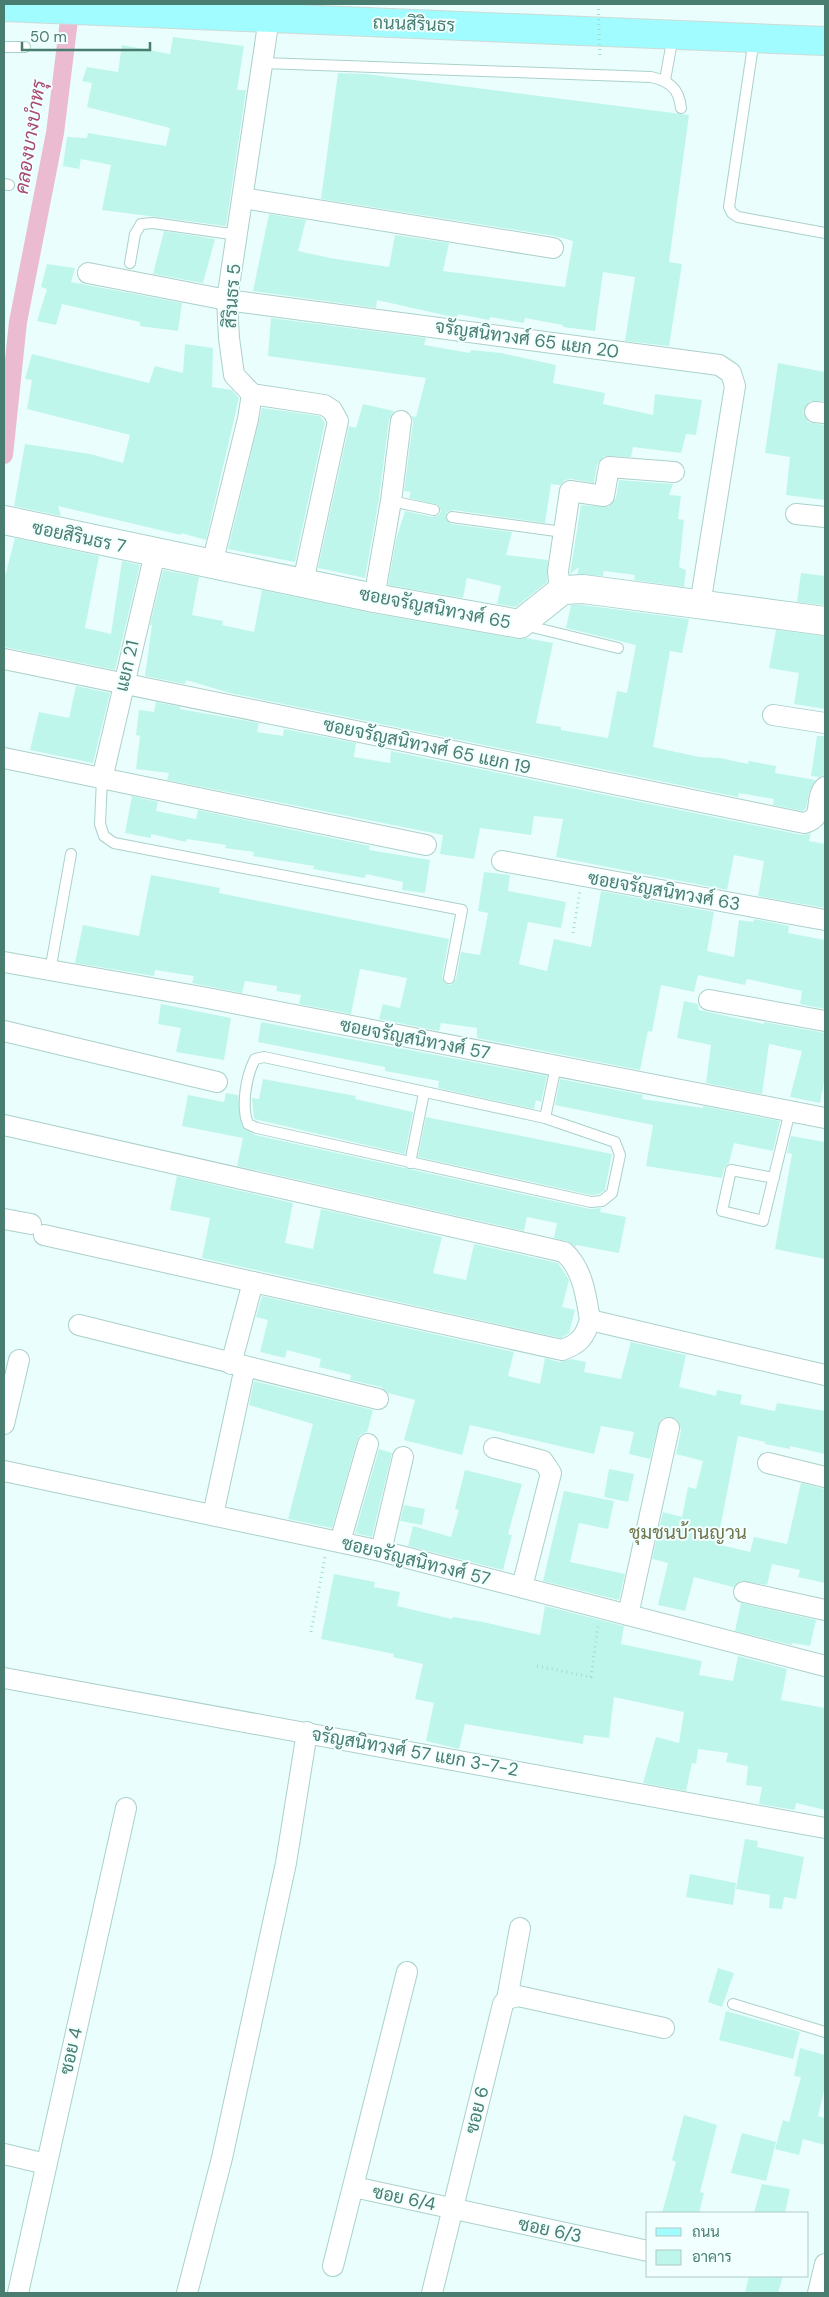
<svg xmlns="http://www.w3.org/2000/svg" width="829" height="2297" viewBox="0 0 829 2297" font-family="'DM Sans',Sarabun,sans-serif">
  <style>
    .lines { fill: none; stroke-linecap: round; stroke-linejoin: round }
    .canal { stroke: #ebbbd1; stroke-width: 18 }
    .building { fill: #bff6eb }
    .lane-casing { stroke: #aad1ca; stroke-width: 12 }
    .street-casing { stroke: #aad1ca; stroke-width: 22 }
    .secondary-casing { stroke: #a8d4cd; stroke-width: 30 }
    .primary-casing { stroke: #ccdbd7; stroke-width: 30 }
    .path { stroke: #a1dcd0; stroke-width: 3; stroke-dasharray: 1 4; stroke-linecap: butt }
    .lane { stroke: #fff; stroke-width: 10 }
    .street { stroke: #fff; stroke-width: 20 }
    .secondary { stroke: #fff; stroke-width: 28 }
    .primary { stroke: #a0fcff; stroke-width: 28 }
    .path-bridge { stroke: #a1dcd0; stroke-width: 3; stroke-dasharray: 1 4; stroke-linecap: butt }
    .labels { text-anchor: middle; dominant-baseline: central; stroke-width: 4; stroke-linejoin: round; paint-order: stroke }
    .street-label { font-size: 18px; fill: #497d70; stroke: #f2ffff }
    .water-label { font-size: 19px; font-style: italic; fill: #a84972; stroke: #f2ffff }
    .neighbourhood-label { font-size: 19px; fill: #72744c; stroke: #f2ffff }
  </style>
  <rect width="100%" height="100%" fill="#eafefe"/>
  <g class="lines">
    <polyline class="canal" points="4,455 18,322 55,133 71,4"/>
  </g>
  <g class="building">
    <polygon points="173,37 244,46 237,90 246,90 226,226 102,210 111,165 81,159 79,169 63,166 67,137 87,138 88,133 166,146 170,128 87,107 92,83 82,81 87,67 118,72 122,45 170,54"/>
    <polygon points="338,73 367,74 689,115 669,262 682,264 669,346 625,341 635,277 603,272 595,331 563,327 563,325 525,318 524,323 490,317 489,320 458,314 457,318 377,300 376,308 253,291 269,214 306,220 298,251 330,258 389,267 395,235 449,243 443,271 565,287 573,241 555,236 321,199"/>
    <polygon points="164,231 215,239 203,283 153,274"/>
    <polygon points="47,264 75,268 71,282 182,303 178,331 140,326 140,322 62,304 56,325 37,321 47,289 41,287"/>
    <polygon points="271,318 426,338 424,345 470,353 471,350 501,353 556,365 553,383 605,393 603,404 653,415 655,394 702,400 696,435 686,434 681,453 633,447 631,457 604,456 597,465 594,483 571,479 565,480 560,485 551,484 545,523 453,510 447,512 446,519 451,524 512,532 506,555 548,560 547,582 516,607 497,604 501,586 467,578 463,598 388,585 396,540 405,511 433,517 439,515 441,511 438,505 409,498 411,492 404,491 413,422 411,416 416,417 426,378 268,356"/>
    <polygon points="185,344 213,348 212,387 232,390 239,398 206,540 181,533 181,535 58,506 61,516 14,506 25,444 90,454 123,463 130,435 27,409 32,380 25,379 32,354 149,383 155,366 183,373"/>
    <polygon points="778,363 825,372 825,401 810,401 803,411 808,422 825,425 825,500 786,495 790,457 765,453"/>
    <polygon points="363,404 394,411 389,420 379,499 365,578 318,568 349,426 356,428"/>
    <polygon points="262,408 320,416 325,423 295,562 228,549"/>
    <polygon points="619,480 673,484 669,495 681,496 678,519 684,520 679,567 686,570 684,587 634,580 635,575 604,571 603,576 577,574 579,567 570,574 581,505 609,507 616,498"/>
    <polygon points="15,538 99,556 85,628 111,634 122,561 140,565 115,670 4,647 4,573 6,573"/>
    <polygon points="163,570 199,577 192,615 223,621 222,625 254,632 262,590 371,613 517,639 526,638 553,643 536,723 561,727 561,730 608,738 617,691 627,693 636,645 566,628 571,605 582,605 689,619 682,653 670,651 653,747 699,757 720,758 748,764 749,761 776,766 775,773 816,780 809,793 806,808 803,811 773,805 774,799 739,793 738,797 230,693 186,680 185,684 145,676 152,625 150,625"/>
    <polygon points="801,573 825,576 824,605 797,602"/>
    <polygon points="776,630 825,636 825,709 794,704 799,673 769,668"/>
    <polygon points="76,686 110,693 93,763 30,750 39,712 69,718"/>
    <polygon points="156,702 180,707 180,709 259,723 257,732 283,736 284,729 356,743 354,757 390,763 391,751 802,835 811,833 809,841 825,844 825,908 758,896 764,861 734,855 727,890 556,857 563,819 534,816 531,835 480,828 474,859 440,854 443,835 167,780 169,773 136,769 140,736 136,735 139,710 154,712"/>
    <polygon points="817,736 825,736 825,775 819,777 811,776"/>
    <polygon points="132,796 158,802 156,811 196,819 198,810 370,846 369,850 430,860 425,893 402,890 403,882 366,874 365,878 313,869 314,866 253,856 254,852 225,848 226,845 187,839 186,842 151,834 151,838 125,833"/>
    <polygon points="484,872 510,875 508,891 566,902 561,928 528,922 519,964 522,965 547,971 554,939 591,947 601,891 714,912 707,951 734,957 739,920 753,922 754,919 789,926 788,933 825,940 825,1009 800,1004 802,991 747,979 745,985 698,975 694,992 661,985 652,1032 648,1031 640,1070 477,1038 477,1028 441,1023 439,1031 379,1019 383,1004 400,1008 407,978 360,969 351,1014 299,1004 301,995 276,991 277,986 245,981 242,993 192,983 194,976 155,970 154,976 75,963 83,925 139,936 151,875 220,888 219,893 449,939 442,977 445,983 451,985 456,979 461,952 480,955 488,913 478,911"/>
    <polygon points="684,1001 698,1004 699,1010 764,1024 764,1022 825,1033 825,1078 820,1103 790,1097 802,1051 769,1044 762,1094 706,1083 711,1045 677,1038"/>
    <polygon points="161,1004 231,1018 224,1060 176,1052 181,1028 158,1024"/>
    <polygon points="261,1022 547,1076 541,1102 536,1100 534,1109 438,1088 439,1081 385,1071 385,1067 258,1042"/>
    <polygon points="263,1079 356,1096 355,1099 413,1112 405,1154 254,1119 252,1098 259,1099"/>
    <polygon points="560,1079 643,1095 642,1099 703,1108 703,1106 780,1121 773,1151 734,1143 729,1163 724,1168 722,1178 646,1166 653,1125 555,1105"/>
    <polygon points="226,1093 238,1095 242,1126 255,1135 590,1209 601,1208 600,1212 626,1217 619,1253 576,1245 576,1247 567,1241 554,1238 557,1223 527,1217 524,1231 237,1166 243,1138 182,1126 188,1095 224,1102"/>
    <polygon points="426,1117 612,1154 605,1190 599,1194 591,1195 418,1157"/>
    <polygon points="791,1136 825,1142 825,1259 775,1249 792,1154 787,1153"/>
    <polygon points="177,1176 293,1203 285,1243 313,1249 321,1209 442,1237 433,1273 466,1280 474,1244 558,1263 569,1280 562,1307 575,1310 569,1333 561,1338 202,1258 210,1218 170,1210"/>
    <polygon points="262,1296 514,1352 508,1376 540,1384 545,1358 559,1362 571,1359 586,1362 584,1372 621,1379 631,1342 686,1355 679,1387 716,1396 717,1390 742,1395 740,1404 775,1411 777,1403 825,1411 825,1454 790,1446 790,1449 765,1444 765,1442 738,1436 717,1544 750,1552 754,1537 787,1544 801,1483 825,1489 825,1583 798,1577 800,1570 772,1564 767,1585 741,1581 733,1587 694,1577 685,1611 658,1605 668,1563 652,1559 663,1512 682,1517 688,1487 696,1489 703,1461 676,1454 681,1430 677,1419 666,1417 660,1420 650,1459 629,1454 634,1432 601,1426 594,1454 470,1425 462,1455 404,1440 415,1400 388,1393 381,1387 350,1380 351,1375 319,1367 321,1359 287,1350 285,1358 260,1352 268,1320 256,1317"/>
    <polygon points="254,1381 373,1410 367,1432 360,1435 357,1441 332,1528 288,1519 313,1424 249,1405"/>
    <polygon points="379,1449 392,1453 372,1537 355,1533"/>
    <polygon points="609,1469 634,1474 628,1502 604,1497"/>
    <polygon points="465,1470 522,1484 508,1534 512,1535 503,1570 408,1546 413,1526 451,1537 459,1510 455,1509"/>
    <polygon points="564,1491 614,1501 608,1529 579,1523 570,1562 625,1574 619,1600 543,1581"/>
    <polygon points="404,1505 425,1509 422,1525 400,1521"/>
    <polygon points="334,1574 375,1582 374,1587 400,1592 397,1606 452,1619 453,1617 483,1622 540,1635 545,1606 624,1626 621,1644 702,1661 699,1675 733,1681 738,1656 787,1669 781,1700 825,1708 825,1810 796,1803 795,1810 759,1804 762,1787 746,1785 748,1766 726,1762 728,1753 698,1749 696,1764 692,1763 686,1791 643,1783 656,1737 679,1743 684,1712 614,1697 609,1738 584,1735 583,1744 465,1724 459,1749 426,1741 434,1703 415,1699 423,1664 393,1657 394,1654 321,1639"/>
    <polygon points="741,1603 816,1620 810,1646 792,1643 792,1645 735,1631"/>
    <polygon points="745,1839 758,1841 757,1847 804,1857 796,1899 784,1897 782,1909 769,1908 770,1895 736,1889"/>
    <polygon points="690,1874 736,1883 733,1905 686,1897"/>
    <polygon points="718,1968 734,1973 722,2007 708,2002"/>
    <polygon points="726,2011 800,2032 793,2059 719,2040"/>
    <polygon points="800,2048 825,2055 825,2087 818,2116 825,2118 825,2145 803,2139 799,2155 775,2149 783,2120 789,2122 801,2077 794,2076"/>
    <polygon points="684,2115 717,2125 700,2192 704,2193 699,2213 662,2213 676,2162 672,2160"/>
    <polygon points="742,2133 776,2142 766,2181 731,2173"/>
    <polygon points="762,2184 790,2189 785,2213 754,2213"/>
    <polygon points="749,2276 783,2276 778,2293 745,2293"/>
  </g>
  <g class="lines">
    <defs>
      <g id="lane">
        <polyline points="754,39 729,207 732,213 738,217 825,233"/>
        <polyline points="4,47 25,47"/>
        <path d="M264 63 651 77C669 81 679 88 681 108"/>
        <polyline points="665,80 673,36"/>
        <polyline points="4,184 9,185"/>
        <polyline points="130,263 135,234 141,224 153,223 238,235"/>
        <polyline points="391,501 434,510"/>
        <polyline points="452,517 563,532"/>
        <polyline points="524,625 618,648"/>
        <polyline points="102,779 100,824 104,836 114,843 462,910 449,978"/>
        <polyline points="50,971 71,854"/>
        <path d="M545 1118 615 1142 620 1155 612 1193 602 1201 591 1202 257 1128 248 1124C241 1106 246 1076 255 1059L264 1057 545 1118 556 1066"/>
        <polyline points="410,1163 424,1093"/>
        <polyline points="774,1178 731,1170 722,1211 763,1221 790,1111"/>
        <polyline points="733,2004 825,2032"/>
      </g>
      <g id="street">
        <polyline points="243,198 553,248"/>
        <polyline points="88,273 227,300 719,365 731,373 735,386 700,605"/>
        <polyline points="252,394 324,405 332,410 338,421 303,582"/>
        <polyline points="815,412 825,413"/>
        <polyline points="796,514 825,517"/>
        <polyline points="212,564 248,419 252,394 234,375 229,338 227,300 269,18"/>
        <polyline points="560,592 558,571 570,491 604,496 609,467 674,472"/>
        <polyline points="374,598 391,501 401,421"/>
        <path d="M4 659 804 823C826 818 813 799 825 787"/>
        <polyline points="773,715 825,723"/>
        <polyline points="4,758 426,845"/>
        <polyline points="102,779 155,553"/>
        <polyline points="502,861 825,920"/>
        <polyline points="4,962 202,997 825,1118"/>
        <polyline points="709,1000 825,1021"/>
        <polyline points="4,1031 217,1082"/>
        <path d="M4 1125 564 1252C583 1269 586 1296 590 1320L825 1375"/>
        <polyline points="4,1219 31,1224"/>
        <polyline points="44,1235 253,1282 231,1364"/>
        <path d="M253 1282 562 1350C579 1344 585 1337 590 1320"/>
        <polyline points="79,1325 378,1399"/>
        <polyline points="4,1424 19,1360"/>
        <polyline points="494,1448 543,1461 551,1473 522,1587"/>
        <polyline points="768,1463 825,1477"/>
        <polyline points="4,1471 381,1551 825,1666"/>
        <polyline points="213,1515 245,1367"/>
        <polyline points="340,1542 368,1444"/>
        <polyline points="381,1551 403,1457"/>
        <polyline points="744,1592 825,1610"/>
        <polyline points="628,1615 669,1428"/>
        <polyline points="4,1678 825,1828"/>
        <polyline points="507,1999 518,1996 664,2028"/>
        <polyline points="4,2154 46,2164"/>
        <polyline points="354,2187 648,2251"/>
        <polyline points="333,2266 407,1972"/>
        <polyline points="18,2293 126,1808"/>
        <polyline points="187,2293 222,2158 286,1863 307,1732"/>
        <polyline points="432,2293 503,2004 507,1999 520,1928"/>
        <polyline points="818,2293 825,2264"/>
      </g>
      <polyline id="secondary" points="4,520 374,598 520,624 560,592 565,590 583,589 825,621"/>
      <polyline id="primary" points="4,7 825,41"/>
    </defs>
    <use href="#lane" class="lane-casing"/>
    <use href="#street" class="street-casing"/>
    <use href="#secondary" class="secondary-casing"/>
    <use href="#primary" class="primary-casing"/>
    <g class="path">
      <polyline points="573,933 580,891"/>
      <polyline points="311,1632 325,1557"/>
      <polyline points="537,1666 591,1677 598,1625"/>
    </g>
    <use href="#lane" class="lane"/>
    <use href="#street" class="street"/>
    <use href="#secondary" class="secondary"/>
    <use href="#primary" class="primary"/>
    <polyline class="path-bridge" points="598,4 600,58"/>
  </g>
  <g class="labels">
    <g class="street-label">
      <text transform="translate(414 24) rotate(2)">ถนนสิรินธร</text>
      <text transform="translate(232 296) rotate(-86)">สิรินธร 5</text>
      <text transform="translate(527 339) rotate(8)">จรัญสนิทวงศ์ 65 แยก 20</text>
      <text transform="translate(79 537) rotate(12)">ซอยสิรินธร 7</text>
      <text transform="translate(435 608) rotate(11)">ซอยจรัญสนิทวงศ์ 65</text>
      <text transform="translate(127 666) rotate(-77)">แยก 21</text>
      <text transform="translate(427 746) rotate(12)">ซอยจรัญสนิทวงศ์ 65 แยก 19</text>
      <text transform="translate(664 891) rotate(10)">ซอยจรัญสนิทวงศ์ 63</text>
      <text transform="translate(415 1039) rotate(11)">ซอยจรัญสนิทวงศ์ 57</text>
      <text transform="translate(416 1561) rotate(14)">ซอยจรัญสนิทวงศ์ 57</text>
      <text transform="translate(415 1752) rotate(10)">จรัญสนิทวงศ์ 57 แยก 3-7-2</text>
      <text transform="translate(71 2051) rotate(-77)">ซอย 4</text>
      <text transform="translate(477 2110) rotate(-76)">ซอย 6</text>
      <text transform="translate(404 2198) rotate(12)">ซอย 6/4</text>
      <text transform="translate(550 2230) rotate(12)">ซอย 6/3</text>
    </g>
    <g class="water-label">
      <text transform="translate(30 137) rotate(-81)">คลองบางบำหรุ</text>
    </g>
    <g class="neighbourhood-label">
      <text x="688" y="1532">ชุมชนบ้านญวน</text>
    </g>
  </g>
  <rect width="829" height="2297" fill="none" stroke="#497d70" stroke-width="10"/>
  <rect x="646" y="2212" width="162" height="65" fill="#f2ffff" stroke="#aecbc6"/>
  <rect x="656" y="2228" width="25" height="8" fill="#a0fcff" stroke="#aecbc6"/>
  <text x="692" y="2237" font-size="15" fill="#497d70">ถนน</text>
  <rect x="656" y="2250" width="25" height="15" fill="#bff6eb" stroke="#aecbc6"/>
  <text x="692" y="2262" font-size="15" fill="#497d70">อาคาร</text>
  <path d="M22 42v8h128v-8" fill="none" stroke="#497d70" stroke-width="2.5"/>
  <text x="30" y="42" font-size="15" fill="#497d70" stroke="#f2ffff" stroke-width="4" paint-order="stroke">50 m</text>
</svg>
